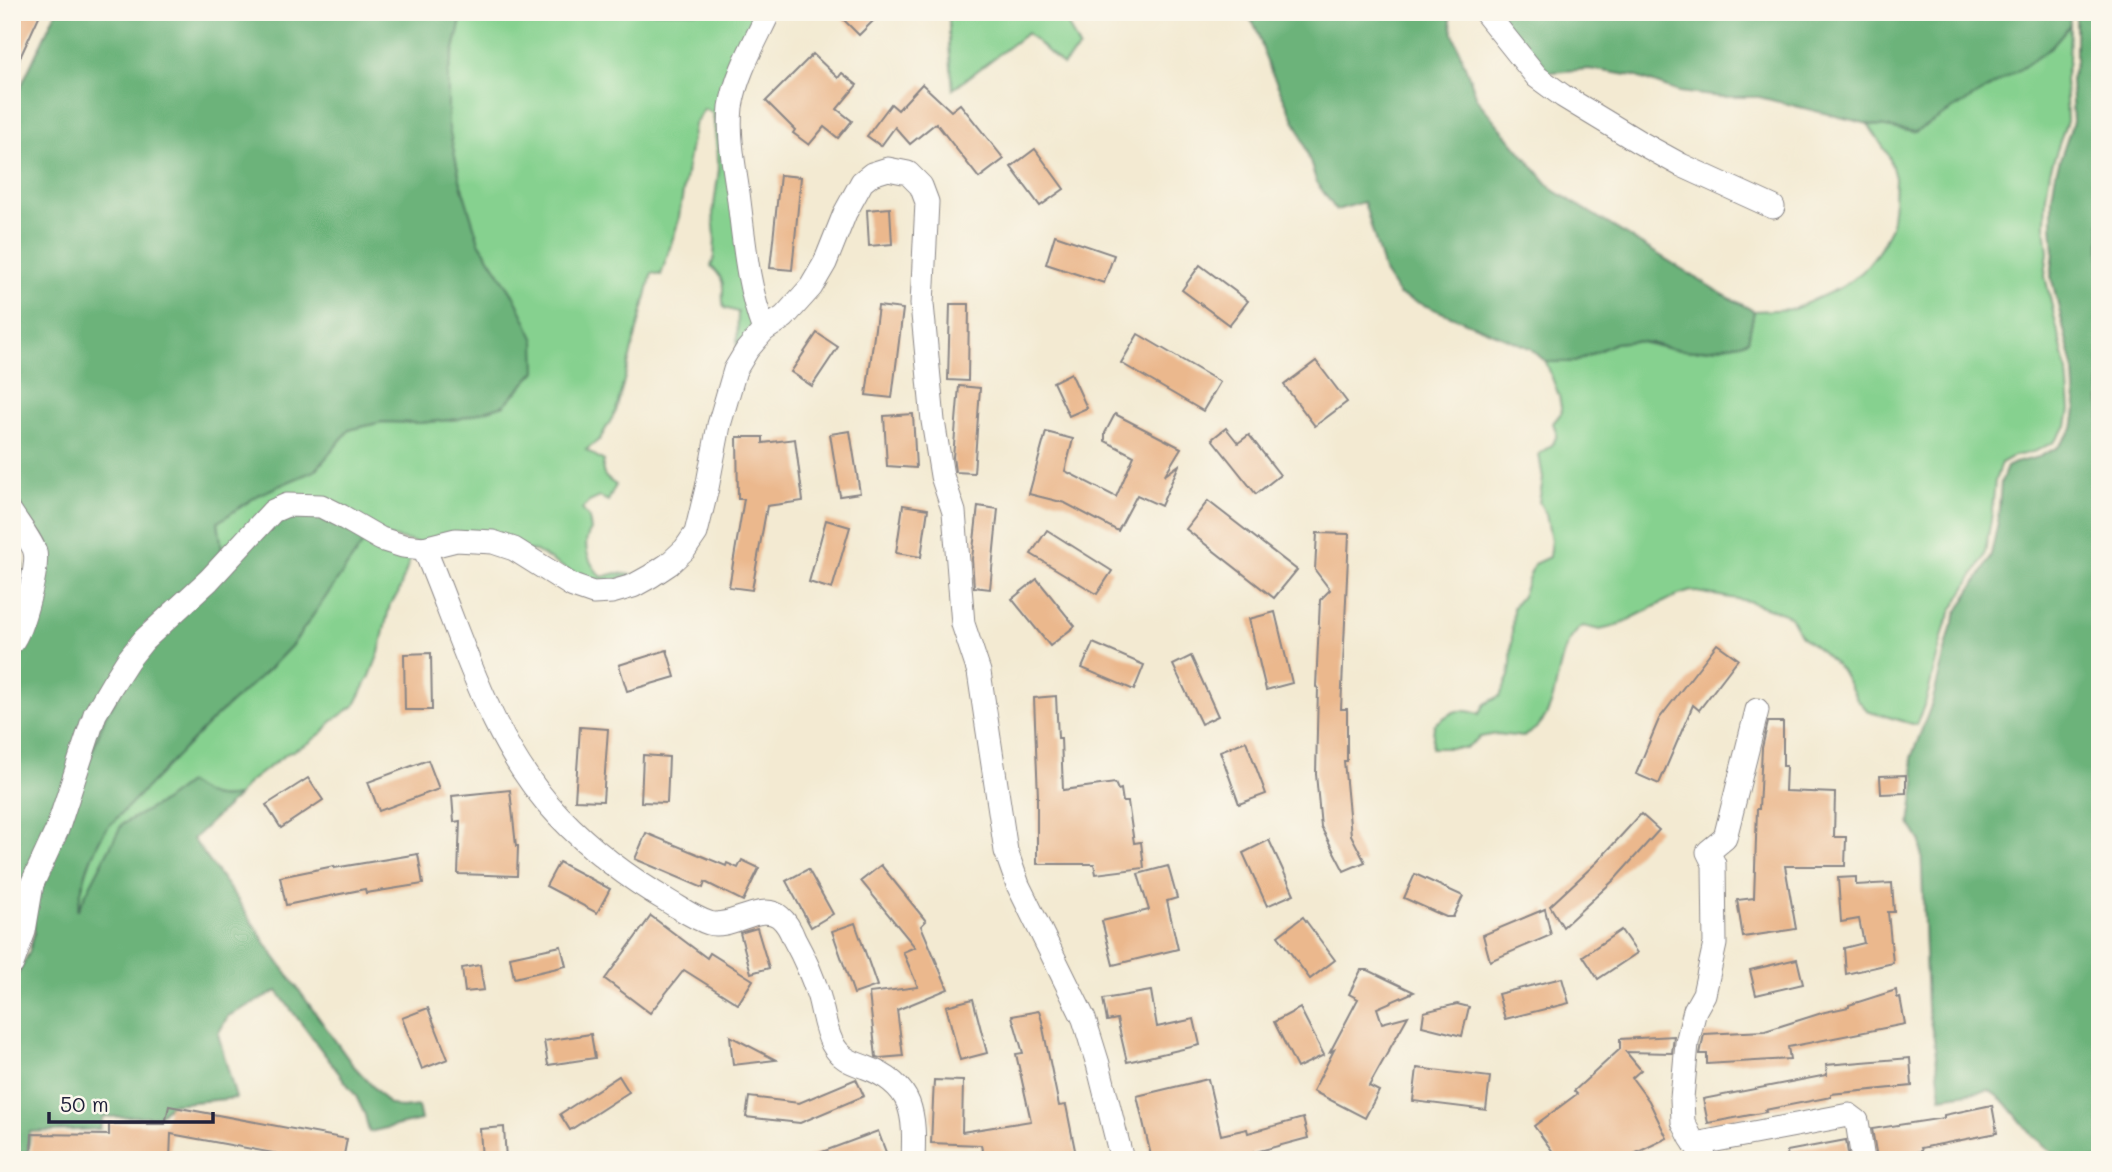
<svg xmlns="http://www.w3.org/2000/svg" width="2112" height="1172" viewBox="0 0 2112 1172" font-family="Mali,sans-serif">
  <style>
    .green { fill: #86d18f; stroke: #547a65; stroke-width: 2 }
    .forest { fill: #6cb37a; stroke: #476a5a; stroke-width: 2 }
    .building { fill: #ebb88d }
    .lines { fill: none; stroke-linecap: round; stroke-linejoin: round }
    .minor-casing { stroke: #8a8686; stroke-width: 25 }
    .minor { stroke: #fff; stroke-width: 23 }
  </style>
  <rect width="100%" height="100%" fill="#fbf7ec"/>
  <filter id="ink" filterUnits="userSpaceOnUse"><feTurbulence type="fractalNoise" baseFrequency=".0143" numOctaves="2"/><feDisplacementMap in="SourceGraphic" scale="14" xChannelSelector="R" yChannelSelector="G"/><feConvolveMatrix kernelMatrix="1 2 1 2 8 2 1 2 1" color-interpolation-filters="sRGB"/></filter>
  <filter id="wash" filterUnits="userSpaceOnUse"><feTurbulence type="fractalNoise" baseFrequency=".00686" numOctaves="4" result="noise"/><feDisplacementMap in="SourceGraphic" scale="28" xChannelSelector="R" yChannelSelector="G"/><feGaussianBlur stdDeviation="1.57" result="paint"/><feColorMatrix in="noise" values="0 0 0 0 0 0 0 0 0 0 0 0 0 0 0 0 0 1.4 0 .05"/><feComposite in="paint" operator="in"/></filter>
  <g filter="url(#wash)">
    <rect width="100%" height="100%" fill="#f3ead2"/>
    <g class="green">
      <path d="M463 12H762L731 82 753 326 737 347 738 312 724 308C719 288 731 286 711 266L714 259 715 237 713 213 719 169 713 113 704 109 694 125 678 223 661 275 652 273 616 411 600 439 586 450 604 461C600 474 605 478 616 485L608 501 600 497 589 502 582 509 589 518 591 530C580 545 590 566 602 577L617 573 634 575 599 583 582 579 536 551 422 544 387 536 223 557 218 522 260 494 316 470 349 430 382 422 420 423 459 419 504 405 536 371 515 298 479 242 461 184 448 124V74Z"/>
      <polygon points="949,12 1065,12 1063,14 1079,48 1063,65 1027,33 953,89 949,45"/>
      <path d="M2070 25 2069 61 2065 79 2067 121 2050 171 2046 196 2045 225 2048 252 2045 276 2067 372 2070 410 2067 426 2054 442 2036 451 2012 457 2001 463 1995 481 1991 520 1984 557 1952 611 1945 626 1926 701 1916 725 1868 711 1857 699 1841 670 1822 652 1800 635 1790 616 1748 601 1691 591 1676 596 1616 626 1600 630 1583 626C1552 647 1563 698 1540 724 1536 730 1528 733 1523 737L1497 734 1480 737 1466 748H1432L1434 725C1453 711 1456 707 1479 714L1485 704 1500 696 1509 676 1511 664 1513 607 1522 596 1534 564 1549 557 1551 540 1546 514 1539 502 1543 479 1539 454 1553 444 1557 435 1553 423 1562 412 1559 396 1546 362H1575L1615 343 1635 341 1670 349 1695 351 1741 343 1748 340 1754 311 1794 309 1842 287 1862 272 1878 252 1891 227 1894 201 1895 178 1889 156 1868 124 1915 132 2049 49Z"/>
      <path d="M366 539 411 557 398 594 390 604 379 653 370 676 355 705 331 722 324 731 309 743 286 754 248 783 238 796C214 800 207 796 188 783L164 801 76 914C83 882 89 857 106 829L213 719 270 668 293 644Z"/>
    </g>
    <g class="forest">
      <polygon points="56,12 463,12 448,74 448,124 461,184 479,242 515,298 535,340 536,371 504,405 459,419 420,423 382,422 349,430 316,470 260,494 218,522 223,557 141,636 12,933 12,657 22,643 45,549 12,496 12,314 15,313 12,284 12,105"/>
      <polygon points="1246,12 1449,12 1453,33 1478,101 1552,189 1724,295 1754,311 1748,340 1741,343 1695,351 1670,349 1651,343 1635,341 1615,343 1575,362 1546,362 1530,348 1399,295 1385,274 1364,202 1336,210 1317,183 1300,132 1268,65 1256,28"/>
      <polygon points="1492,12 2069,12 2070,25 2049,49 2022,68 1915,132 1868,124 1759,97 1720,97 1679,92 1634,76 1589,69 1541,73"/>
      <polygon points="2076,12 2100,12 2100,1160 2062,1160 2033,1136 2006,1103 1989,1090 1941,1097 1934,1039 1927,1007 1921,842 1910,824 1916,782 1911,758 1932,703 1951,628 1957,613 1990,559 1998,522 2001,482 2007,467 2015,463 2039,457 2058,447 2073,429 2076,410 2074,371 2051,276 2054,252 2052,225 2052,197 2056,172 2073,122 2071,79 2076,61"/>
      <path d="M306 511 366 539 293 644 270 668 213 719 106 829C89 856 83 880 77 911L122 824 164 801 188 783C207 796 214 800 238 796L193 839 237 899 270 950 352 1064 389 1104 401 1108 418 1106 421 1120 369 1132 365 1115 356 1096 277 991 228 1016 218 1034 236 1098 171 1104 158 1116 103 1117 100 1129 30 1132 28 1152 12 1155V984L29 953 34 933V908L106 715 148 650 277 517Z"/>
      <path d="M12 530C30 554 22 589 12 614Z"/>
    </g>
    <g id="blocks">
      <g class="building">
        <polygon points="12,12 41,12 12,75"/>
        <polygon points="836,12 882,12 859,35"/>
        <polygon points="813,54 838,78 842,73 857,85 837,109 852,121 838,138 824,127 809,145 793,133 795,130 766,101"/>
        <polygon points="922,84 951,111 960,104 1004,159 979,178 936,123 910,144 895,127 881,146 867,136 891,104 898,110"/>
        <polygon points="1035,149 1064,189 1040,206 1011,167"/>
        <polygon points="780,175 801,177 792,270 770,268"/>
        <polygon points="890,208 892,244 869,246 867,210"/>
        <polygon points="1055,235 1114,255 1104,283 1046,264"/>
        <polygon points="1200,265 1248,301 1229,325 1182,290"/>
        <polygon points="950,304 969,304 968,381 948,380"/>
        <polygon points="878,306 903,309 892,398 866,395"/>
        <polygon points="817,333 838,347 812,386 791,372"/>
        <polygon points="1138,334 1220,382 1203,411 1121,363"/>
        <polygon points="1316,361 1347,402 1315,426 1284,385"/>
        <polygon points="1071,373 1087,408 1069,416 1053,382"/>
        <polygon points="959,386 980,388 974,473 955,472 953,457"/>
        <polygon points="913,414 916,468 887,466 884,416"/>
        <polygon points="1115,414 1181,448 1164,476 1179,465 1161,506 1137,495 1118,531 1065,503 1029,494 1046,432 1073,439 1065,471 1116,497 1134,456 1105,441 1105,433"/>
        <polygon points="1226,428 1238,443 1249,435 1280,475 1256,494 1212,439"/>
        <polygon points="850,431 860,493 840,496 830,434"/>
        <polygon points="737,437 763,437 763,443 795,439 803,501 767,506 752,590 729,587 744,499 738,499"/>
        <polygon points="1208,501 1297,570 1274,598 1186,529"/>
        <polygon points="903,505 928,509 921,557 896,553"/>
        <polygon points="978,506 998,509 990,589 974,587 972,559"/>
        <polygon points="826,520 850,527 832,589 809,582"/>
        <polygon points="1047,530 1112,571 1097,594 1031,554"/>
        <polygon points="1317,533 1349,534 1341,709 1347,709 1347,761 1344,761 1351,835 1365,862 1344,871 1321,827 1316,774 1318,688 1316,687 1320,600 1330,590 1315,570"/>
        <polygon points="1037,579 1075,626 1050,646 1012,599"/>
        <polygon points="1275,612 1292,683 1266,690 1249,619"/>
        <polygon points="1093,643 1144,665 1134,690 1082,668"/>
        <polygon points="1717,644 1738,659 1699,710 1693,705 1659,784 1636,774 1659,719"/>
        <polygon points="667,650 675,677 627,691 619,665"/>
        <polygon points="431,653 432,710 405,710 404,654"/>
        <polygon points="1191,656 1218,716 1201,724 1173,665"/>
        <polygon points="1056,696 1058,738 1061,738 1063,790 1115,783 1118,790 1121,789 1123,802 1128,802 1134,843 1141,842 1144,868 1096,874 1094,864 1037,864 1037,797 1038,797 1034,698"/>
        <polygon points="1768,722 1783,722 1783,766 1786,766 1785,791 1835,793 1834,837 1846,837 1845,866 1785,866 1796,929 1743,937 1737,900 1754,898 1757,809 1759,809 1762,748"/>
        <polygon points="580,727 608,729 603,801 575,800"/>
        <polygon points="1246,741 1266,794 1239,804 1220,751"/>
        <polygon points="643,755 669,757 667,803 641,802"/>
        <polygon points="428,760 439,789 379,811 368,782"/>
        <polygon points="1906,775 1906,793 1881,794 1880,776"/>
        <polygon points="308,778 323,800 281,828 266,805"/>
        <polygon points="510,790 516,846 518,846 517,876 458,874 460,821 454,822 452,796"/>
        <polygon points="1641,814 1659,830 1615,879 1563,927 1550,906 1597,862"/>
        <polygon points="646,833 726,866 727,863 738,868 742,860 759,868 743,901 705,882 703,888 635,859"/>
        <polygon points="1269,840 1294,894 1267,906 1243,853"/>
        <polygon points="418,854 423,884 366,893 365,889 286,905 280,877 334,866 334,868"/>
        <polygon points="559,862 610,889 597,913 546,886"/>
        <polygon points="881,865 926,921 921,926 948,989 897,1010 903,1056 880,1058 876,1057 869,993 918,987 903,952 915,947 861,881"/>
        <polygon points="1168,866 1177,898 1167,901 1178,949 1113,965 1102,921 1149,910 1138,874"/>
        <polygon points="808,869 833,914 811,927 786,881"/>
        <polygon points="1415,874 1463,896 1453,917 1446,917 1404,898"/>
        <polygon points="1856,877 1856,885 1892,883 1894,912 1888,912 1893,963 1846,974 1844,948 1864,943 1859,919 1841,922 1838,878"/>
        <polygon points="1545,909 1551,935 1490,961 1483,935"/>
        <polygon points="651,916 707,958 710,953 753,980 738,1004 684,970 650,1013 605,979"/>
        <polygon points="1303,917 1335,960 1310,979 1278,936"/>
        <polygon points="855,923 877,986 854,994 832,931"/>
        <polygon points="757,928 769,968 751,973 740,933"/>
        <polygon points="1621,930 1637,953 1598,979 1583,956"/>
        <polygon points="561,946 566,966 514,978 510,957"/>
        <polygon points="1797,959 1803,984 1756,995 1750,970"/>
        <polygon points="480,965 484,990 465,992 462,968"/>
        <polygon points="1361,970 1368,970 1414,992 1377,1008 1382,1023 1408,1016 1369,1086 1379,1091 1365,1118 1313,1091 1334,1050 1330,1052 1358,999 1349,994"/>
        <polygon points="1562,978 1569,1003 1505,1019 1498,994"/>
        <polygon points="1896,990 1897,998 1900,997 1905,1024 1788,1047 1790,1059 1707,1064 1707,1054 1700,1054 1704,1034 1765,1031 1825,1012 1849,1007 1849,1005"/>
        <polygon points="1151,991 1157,1027 1194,1019 1200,1045 1127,1062 1117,1019 1107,1021 1103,999"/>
        <polygon points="973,999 987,1053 960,1060 946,1006"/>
        <polygon points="1457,1004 1469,1007 1462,1036 1422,1026 1424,1012"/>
        <polygon points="428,1008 448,1059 422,1069 402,1018"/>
        <polygon points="1300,1008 1324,1055 1297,1068 1274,1022"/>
        <polygon points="1039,1011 1044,1028 1043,1028 1059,1106 1066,1105 1076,1155 1050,1160 984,1160 981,1145 931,1143 934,1080 963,1081 962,1132 1031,1121 1016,1054 1023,1053 1012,1016"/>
        <polygon points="591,1034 595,1058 548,1065 544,1041"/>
        <polygon points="730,1036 776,1060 733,1065"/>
        <polygon points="1674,1036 1672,1053 1626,1052 1641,1070 1632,1078 1649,1101 1667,1138 1622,1160 1559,1160 1534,1126 1577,1094 1574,1091 1620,1049 1620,1039"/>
        <polygon points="1910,1058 1912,1086 1831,1094 1831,1097 1765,1110 1766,1112 1708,1123 1703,1099 1827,1075 1826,1065"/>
        <polygon points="1417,1068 1490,1077 1486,1110 1413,1101"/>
        <polygon points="619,1076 629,1092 570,1130 560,1114"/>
        <polygon points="856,1079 864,1096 800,1123 746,1117 749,1097 799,1103"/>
        <polygon points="1208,1079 1221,1135 1247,1129 1248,1133 1303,1118 1308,1138 1252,1153 1253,1160 1152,1160 1137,1096"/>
        <polygon points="1992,1105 1997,1133 1921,1148 1922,1151 1877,1158 1872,1129 1944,1118 1944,1115"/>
        <polygon points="169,1106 347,1139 343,1160 311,1160 171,1134 170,1160 31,1158 32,1134 109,1135 109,1124 165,1124"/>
        <polygon points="504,1127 506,1160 482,1160 480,1129"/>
        <polygon points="878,1131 887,1155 874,1160 806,1160 806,1158"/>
        <polygon points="1846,1140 1849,1160 1788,1160 1787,1151"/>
      </g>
    </g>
  </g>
  <g filter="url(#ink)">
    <use href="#blocks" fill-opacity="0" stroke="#8a8686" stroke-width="2"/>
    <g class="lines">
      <defs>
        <g id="minor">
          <polyline points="1485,12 1537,77 1563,96 1639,142 1681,165 1773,207"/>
          <path d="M764 330C747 286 744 239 738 193 734 165 728 136 731 107 736 74 755 42 769 12"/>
          <path d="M12 514C17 522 34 545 35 552 39 567 22 630 12 642"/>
          <path d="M424 548C463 639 489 743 559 816 592 851 630 879 671 903 683 910 696 919 709 923 730 930 761 901 780 917 786 922 791 931 794 939 804 957 813 978 819 997 823 1012 825 1029 832 1043 840 1058 850 1062 865 1067 914 1085 915 1114 913 1160"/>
          <polyline points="12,964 24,931 32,884 57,830 95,714 112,685 128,660 144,640 209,580 273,511 287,505 321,506 341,516 381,539 403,546 424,548 456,540 493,542 514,549 573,586 593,593 612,592 633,586 651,576 669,564 685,549 696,533 707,488 719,425 735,370 747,350 764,330 784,317 811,287 825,263 845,213 862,182 872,174 888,169 908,173 921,186 927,202 922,304 933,421 942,476 954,512 963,624 979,672 1006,851 1018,885 1084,1019 1098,1064 1122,1160"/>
          <polyline points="1695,1144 1849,1115 1857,1121 1863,1160"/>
          <polyline points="1706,1160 1691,1138 1683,1122 1682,1098 1687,1043 1695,1010 1704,994 1715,944 1714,864 1708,852 1725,838 1757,710"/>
        </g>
      </defs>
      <use href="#minor" class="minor-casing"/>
      <use href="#minor" class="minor"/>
    </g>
  </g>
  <rect width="2112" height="1172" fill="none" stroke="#fbf7ec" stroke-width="42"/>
  <path d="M49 1112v10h164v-10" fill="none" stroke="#22223b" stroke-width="3.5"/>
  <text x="60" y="1112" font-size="21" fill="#22223b" stroke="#fbf7ec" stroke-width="5" paint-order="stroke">50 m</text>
</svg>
